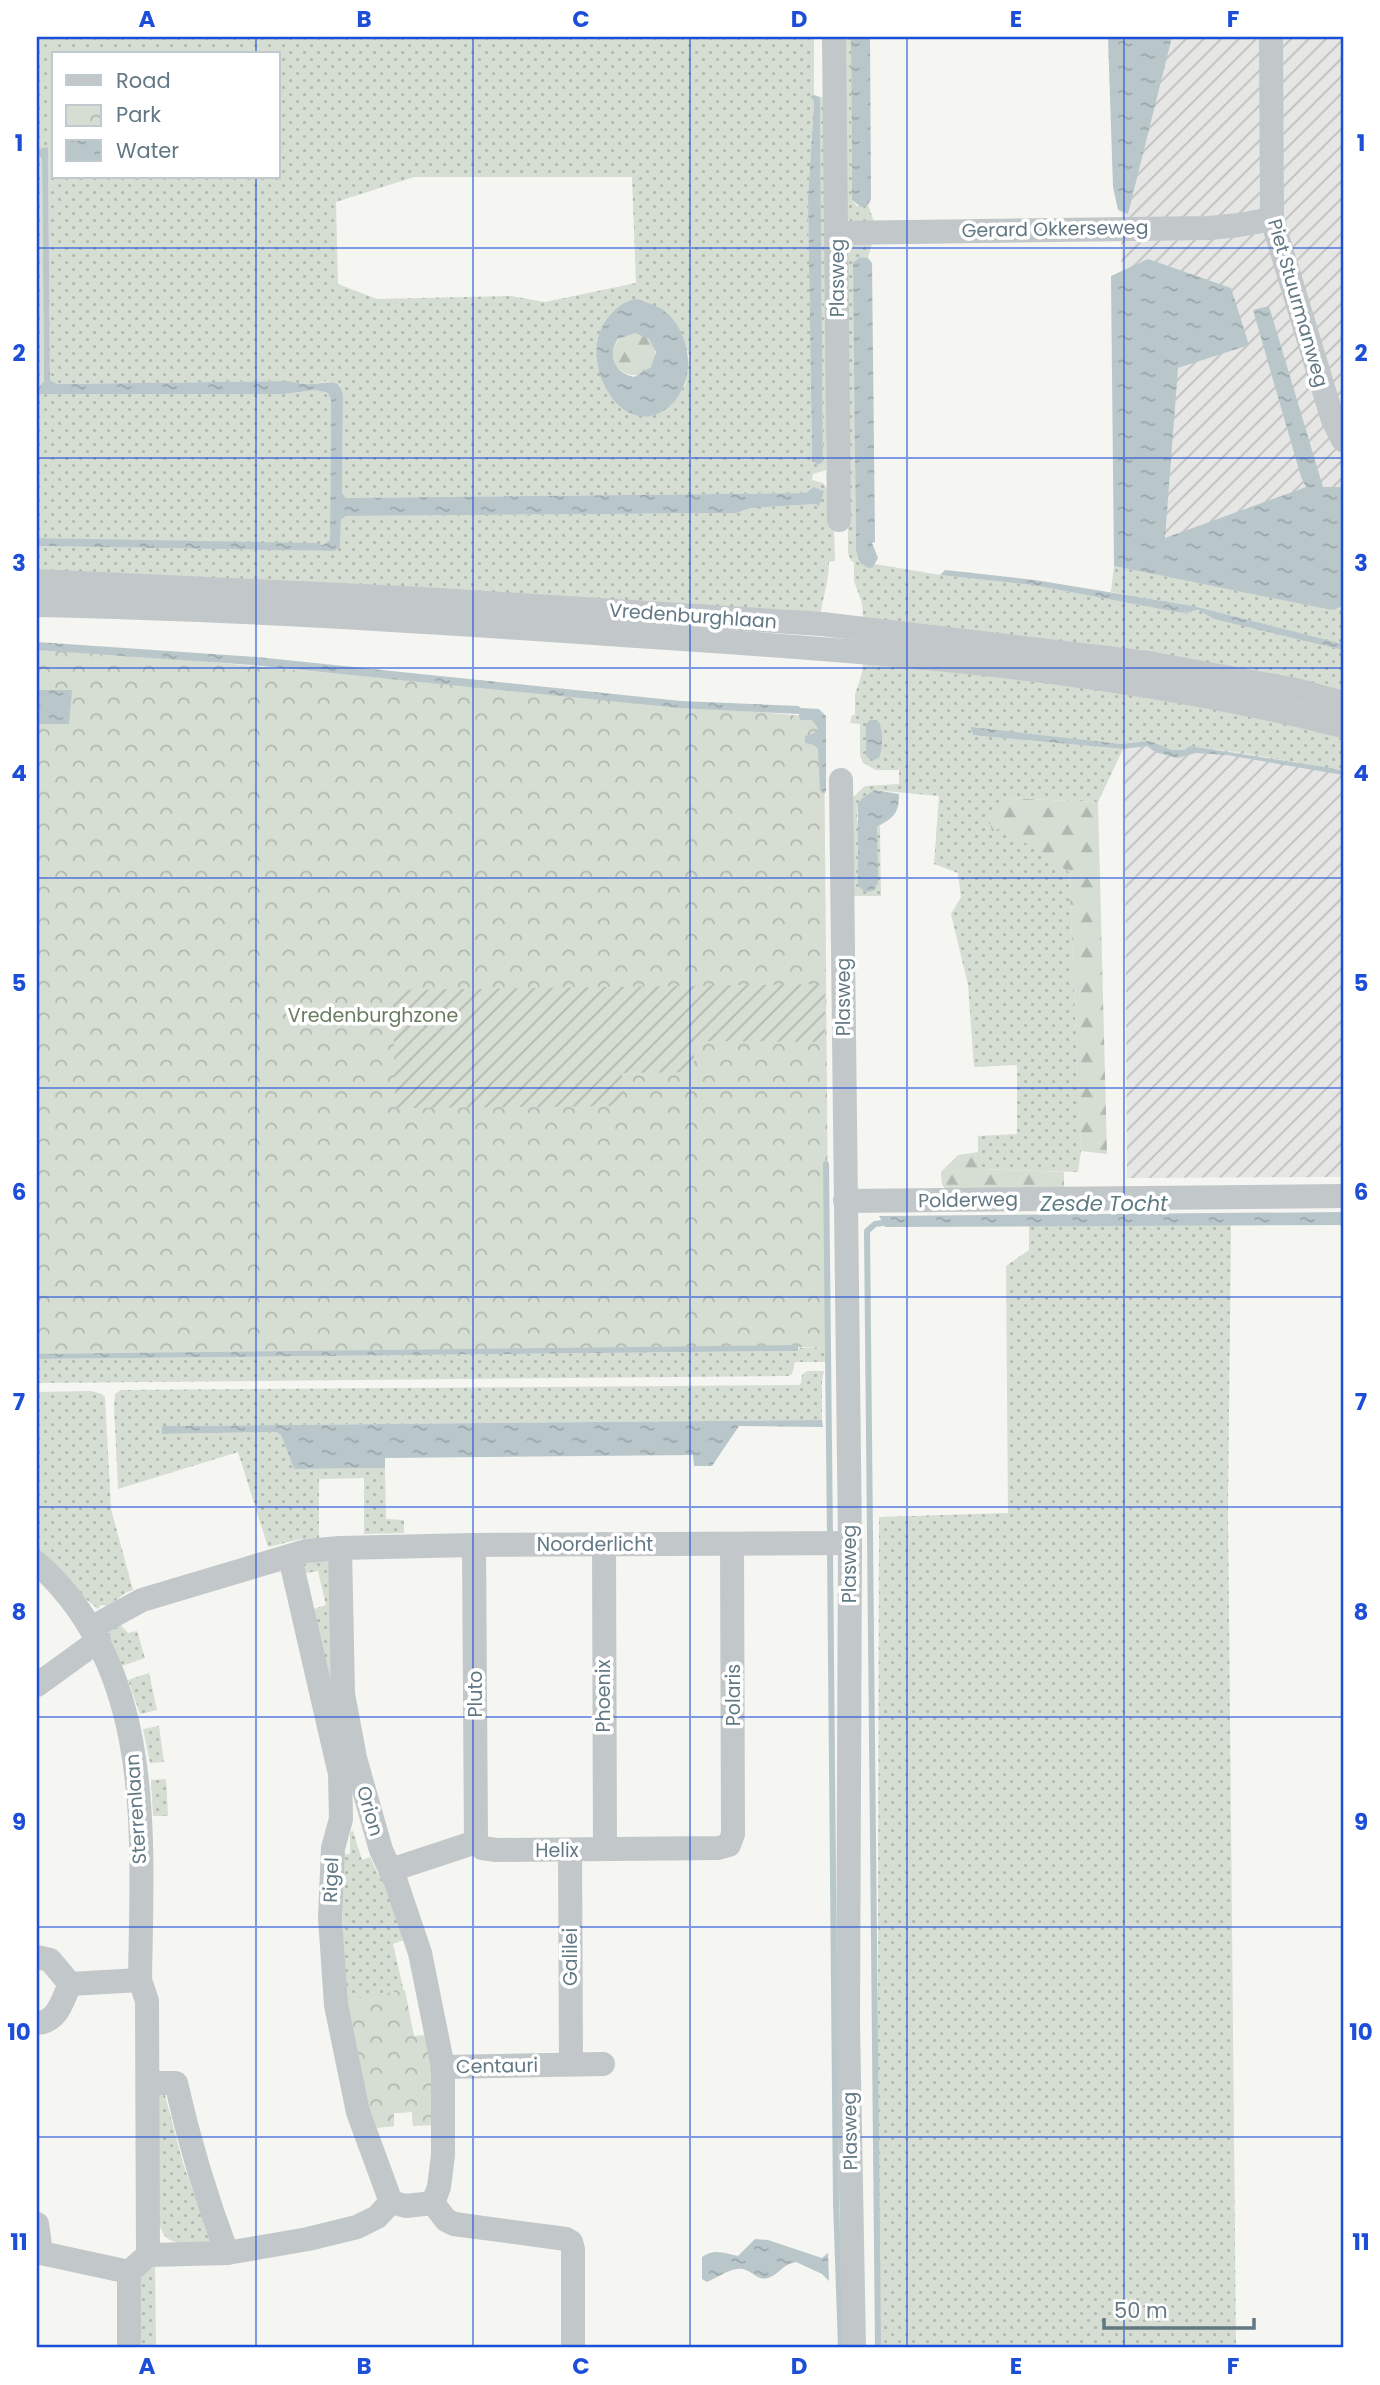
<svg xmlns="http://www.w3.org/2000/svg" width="1380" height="2385" viewBox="0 0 1380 2385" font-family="Poppins,sans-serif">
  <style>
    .industrial { fill: url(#industrial-furrows) }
    .grass { fill: url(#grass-dots); fill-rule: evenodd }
    .forest { fill: url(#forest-firs) }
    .park { fill: url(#park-crowns) }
    .garden { fill: url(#garden-furrows) }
    .water { fill: url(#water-ripples); fill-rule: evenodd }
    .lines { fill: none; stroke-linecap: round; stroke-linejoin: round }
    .stream { stroke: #b9c7cb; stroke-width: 6 }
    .minor { stroke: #c2c7c9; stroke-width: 24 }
    .grid { fill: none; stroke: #1d4ed8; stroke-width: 2; stroke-opacity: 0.55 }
    .labels { text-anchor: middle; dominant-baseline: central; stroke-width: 7; stroke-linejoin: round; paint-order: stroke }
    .street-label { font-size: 19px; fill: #627884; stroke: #fff }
    .park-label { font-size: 19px; fill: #687b61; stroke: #fff }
    .water-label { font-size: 21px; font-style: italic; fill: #5d7b82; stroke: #fff }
    .neatline { fill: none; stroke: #1d4ed8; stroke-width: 2.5 }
    .grid-label { font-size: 23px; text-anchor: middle; font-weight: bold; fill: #1d4ed8 }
  </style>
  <defs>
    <pattern id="industrial-furrows" width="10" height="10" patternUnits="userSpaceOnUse" patternTransform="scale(1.75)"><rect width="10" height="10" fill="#e6e6e4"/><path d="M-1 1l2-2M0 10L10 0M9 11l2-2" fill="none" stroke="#bebfbe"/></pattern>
    <pattern id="grass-dots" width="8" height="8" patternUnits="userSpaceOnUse" patternTransform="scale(1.75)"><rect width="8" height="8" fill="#d6ddd2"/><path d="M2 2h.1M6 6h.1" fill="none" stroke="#b1b8b0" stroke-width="1.8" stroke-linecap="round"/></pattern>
    <pattern id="forest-firs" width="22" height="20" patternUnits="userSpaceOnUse" patternTransform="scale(1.75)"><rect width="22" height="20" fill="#d6ddd2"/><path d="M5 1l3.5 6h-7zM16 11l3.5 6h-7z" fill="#b1b8b0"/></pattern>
    <pattern id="park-crowns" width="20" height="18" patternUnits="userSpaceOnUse" patternTransform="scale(1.75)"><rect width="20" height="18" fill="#d6ddd2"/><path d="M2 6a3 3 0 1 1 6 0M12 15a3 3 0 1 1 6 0" fill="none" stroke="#b1b8b0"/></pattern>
    <pattern id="garden-furrows" width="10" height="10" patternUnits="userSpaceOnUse" patternTransform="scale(1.75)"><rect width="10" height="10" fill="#d6ddd2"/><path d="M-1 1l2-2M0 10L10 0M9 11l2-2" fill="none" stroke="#b1b8b0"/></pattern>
    <pattern id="water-ripples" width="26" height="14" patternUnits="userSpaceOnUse" patternTransform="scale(1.75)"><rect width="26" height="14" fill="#b9c7cb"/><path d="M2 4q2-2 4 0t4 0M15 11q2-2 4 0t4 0" fill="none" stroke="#9aa6aa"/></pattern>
  </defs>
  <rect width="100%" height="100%" fill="#f5f5f1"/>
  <polygon class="industrial" points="1120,37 1343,37 1343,1177 1127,1178"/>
  <g class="grass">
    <path d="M37 37H814V101L808 198 812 461 818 465 823 462 820 97 828 98 826 470 813 474 812 480 823 483 833 495 835 561 829 562C829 582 822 599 820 619L37 576V546L335 551 340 547 341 520 346 516 737 513 750 508 816 504 812 487 806 493 346 498 342 493 343 398 340 385 327 381 310 385 287 381 57 384 50 380 48 147 37 153 42 159 44 381 37 389ZM54 54H278V177H54ZM414 177H632L636 283 545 302 511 296 377 299 338 284 336 202ZM602 326 682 334 689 355 685 386 652 416H639L629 412Z"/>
    <polygon points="843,37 851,37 852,200 857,206 868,205 874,222 852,222 847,219"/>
    <path d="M873 240 868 258 860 257 855 462 856 551 860 563 872 567 875 564 940 575 1032 585 1183 613C1199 613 1199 605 1215 619L1343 650V697L863 617 862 603 854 581V562L851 561 848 553V244Z"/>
    <polygon points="316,390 328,393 331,400 330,540 326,545 37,538 37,394 284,394"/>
    <polygon points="1114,566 1327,609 1343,609 1343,644 1193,606 1111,592"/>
    <polygon points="863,664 1073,683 1343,732 1343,771 1246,753 1190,746 1184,750 1172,750 1150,741 1122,744 970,728 973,735 980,736 1123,749 1098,802 1002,798 1003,827 1069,872 1080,1125 1081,1151 1078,1172 978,1169 978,1136 1017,1134 1017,1065 974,1067 968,985 951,914 961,897 958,873 934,864 939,796 874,790 861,799 858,805 857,819 877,887 877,827 880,826 881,896 854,896 851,799 865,786 899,784 899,770 876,770 863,763 860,755 860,724 850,723 852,715 855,715 855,695 862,673"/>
    <polygon points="1231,1225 1228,1509 1236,2348 877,2348 879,1517 1008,1513 1006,1266 1029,1250 1029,1226"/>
    <polygon points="826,1347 826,1362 795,1362 792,1374 788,1376 37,1383 37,1359 798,1351 799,1348"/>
    <polygon points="807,1371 824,1371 822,1381 822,1420 162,1426 162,1434 276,1432 281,1435 294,1469 385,1468 386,1519 404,1520 404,1533 364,1534 364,1478 319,1479 319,1538 301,1539 268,1547 238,1452 118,1489 114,1406 115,1394 121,1390 799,1385 801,1383 802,1375"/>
    <polygon points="91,1391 102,1394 105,1397 111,1509 133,1590 127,1592 108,1606 101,1605 98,1609 69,1585 37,1551 37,1392"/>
    <polygon points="325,1559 329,1563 334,1661 330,1687 311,1610 326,1605 318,1571 302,1574 301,1565"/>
    <polygon points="119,1623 128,1633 137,1631 145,1658 122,1666 107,1634"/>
    <polygon points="149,1673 157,1710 140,1714 128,1680"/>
    <polygon points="159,1726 164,1762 150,1763 143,1729"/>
    <polygon points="166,1779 168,1816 153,1816 151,1780"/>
    <polygon points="353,1831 362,1860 370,1857 378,1874 384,1872 406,1939 393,1944 414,2036 428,2035 435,2110 413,2126 412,2112 394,2113 394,2126 375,2128 345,1987 340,1855 350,1854 350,1832"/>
    <path d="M158 2091 165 2095 183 2163 211 2242C194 2242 166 2249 161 2228H156Z"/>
    <polygon points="155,2266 156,2348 137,2348 138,2277"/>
  </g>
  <g class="forest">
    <circle cx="634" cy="354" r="21"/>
    <polygon points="1002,798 1098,802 1107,1154 1081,1151 1069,872 1003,828 992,831 988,814"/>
    <polygon points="978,1152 979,1169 1064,1172 1064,1192 946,1191 942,1184 941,1172 958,1155"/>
  </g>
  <g class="park">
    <polygon points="37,649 67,649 824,718 829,1347 37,1355"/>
    <polygon points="405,1990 414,2037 428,2035 435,2125 413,2126 412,2112 394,2113 394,2126 375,2128 365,2095 346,2000"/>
  </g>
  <polygon class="garden" points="825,984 825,1042 694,1041 694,1072 622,1073 622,1106 395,1108 393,990"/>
  <g class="water">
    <polygon points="851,37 870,37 871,199 868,205 861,207 852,200"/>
    <polygon points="1108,37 1172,37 1128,214 1118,210 1113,187"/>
    <polygon points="814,95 820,97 823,462 818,465 812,461 808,198 814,101 810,97"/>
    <path d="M48 147 50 380 57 384 287 381C295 382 304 385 312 384 327 383 342 376 343 398L342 493 346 498 806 493 813 487 824 491 819 506 816 504 750 508 737 513 346 516 341 520 340 547 335 551 37 546V538L315 543 323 545 330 540 331 400 328 393 316 390 284 394H37V389L44 381 42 159 37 153 39 149Z"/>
    <polygon points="860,257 868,258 872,263 875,542 872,543 878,558 873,567 869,568 860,563 856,551 853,263"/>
    <polygon points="1148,259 1231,288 1249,345 1178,368 1165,538 1306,487 1301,477 1253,310 1269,306 1323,487 1343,487 1343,606 1334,610 1327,609 1114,566 1111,276"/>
    <path d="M637 299C645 302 655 305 662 309 691 330 698 378 672 404 626 449 574 362 607 319 616 308 623 301 637 299ZM635 333 649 339 656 352 651 367 634 377C615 373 607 355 618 339Z"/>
    <polygon points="945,570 1035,580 1193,606 1343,644 1343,650 1214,619 1199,610 1183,613 1032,585 940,575"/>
    <polygon points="37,642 257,657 681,701 799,706 800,708 819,709 826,716 826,791 824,794 820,791 818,749 814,745 805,743 805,736 814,733 818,728 812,720 800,720 799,714 680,708 252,665 37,650"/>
    <polygon points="37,690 72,690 69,724 37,724"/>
    <path d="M870 720H877C884 728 883 748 879 758L874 760 868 758 866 754V724Z"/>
    <polygon points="970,727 1122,744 1150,741 1172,750 1184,750 1190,746 1330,768 1343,771 1343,775 1227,755 1196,753 1177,758 1155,752 1147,746 1123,749 980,736 973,735"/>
    <path d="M874 790 899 794C899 814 894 817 877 827L878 883 874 890C867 894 861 891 858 884V805L861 799Z"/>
    <polygon points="1343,1212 1343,1225 885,1227 879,1216"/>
    <polygon points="798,1345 798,1351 37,1359 37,1354"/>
    <polygon points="822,1420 823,1427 739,1426 712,1466 694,1466 693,1455 385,1458 385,1468 294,1469 281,1435 276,1432 162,1434 162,1426"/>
    <path d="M755 2239 768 2240 822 2258 828 2253 829 2281 822 2274 796 2262C781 2265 780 2274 768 2278 758 2281 752 2271 743 2269 731 2267 717 2278 707 2282L702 2279V2257C713 2248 726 2253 738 2256Z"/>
  </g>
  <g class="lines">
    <g class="stream">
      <polyline points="826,1164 830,1538"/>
      <polyline points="830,1549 836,2202 841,2348"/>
      <polyline points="878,2348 867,1231 875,1224 889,1222"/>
    </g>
    <g class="minor">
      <polyline points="834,37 839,520"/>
      <polyline points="1271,37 1272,219 1333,420 1343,440"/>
      <polyline points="837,233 1209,228 1239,225 1272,219"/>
      <polyline points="37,581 423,599 822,624 1148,663 1296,690 1343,703"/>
      <path d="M37 605C237 609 437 622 637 636 873 651 1113 668 1343 726"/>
      <polyline points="841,780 850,1543 848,2024 854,2348"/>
      <polyline points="845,1201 1343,1196"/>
      <polyline points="604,1544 605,1849"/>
      <polyline points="474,1545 476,1842"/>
      <polyline points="340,1548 343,1694 355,1758 381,1850 396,1882 420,1953 443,2067 443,2155 439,2187 433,2203"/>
      <polyline points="290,1557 340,1774 341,1819 333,1848 330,1918 336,2005 358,2112 391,2202"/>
      <path d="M37 1563C156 1669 142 1836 140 1980L147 2001 148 2255 129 2272V2348"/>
      <polyline points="91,1628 142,1600 306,1551 340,1548 474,1545 850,1543"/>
      <polyline points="37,1685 99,1640"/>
      <polyline points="570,1850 571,2064"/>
      <polyline points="391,1870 476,1842 482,1848 496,1850 718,1848 729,1845 733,1834 732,1545"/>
      <polyline points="37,1957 50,1960 70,1984 140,1980"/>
      <path d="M37 2023C58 2022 62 2001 70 1984"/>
      <polyline points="443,2067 603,2064"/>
      <path d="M148 2083H176C189 2141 206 2197 227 2253"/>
      <polyline points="37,2224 41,2253 129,2272"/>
      <polyline points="148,2255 227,2253 308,2239 357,2227 377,2217 391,2202 406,2206 433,2203 446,2220 454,2224 566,2239 571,2242 573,2249 573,2348"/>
    </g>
  </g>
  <path class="grid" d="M256 37V54M473 37V2348M690 37V2348M907 37V2348M1124 37V2348M256 177V2348M37 248H1343M37 458H1343M37 668H1343M37 878H1343M37 1088H1343M37 1297H1343M37 1507H1343M37 1717H1343M37 1927H1343M37 2137H1343"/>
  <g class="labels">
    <g class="street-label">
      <text transform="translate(1055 229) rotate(-1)">Gerard Okkerseweg</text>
      <text transform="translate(837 278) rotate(-90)">Plasweg</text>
      <text transform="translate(1298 303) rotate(74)">Piet Stuurmanweg</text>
      <text transform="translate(693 616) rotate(4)">Vredenburghlaan</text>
      <text transform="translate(843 997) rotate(-90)">Plasweg</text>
      <text transform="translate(968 1200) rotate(-1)">Polderweg</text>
      <text x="595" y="1544">Noorderlicht</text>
      <text transform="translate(849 1564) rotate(-90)">Plasweg</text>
      <text transform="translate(475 1694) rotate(-90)">Pluto</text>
      <text transform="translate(733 1695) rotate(-90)">Polaris</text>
      <text transform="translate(603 1696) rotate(-90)">Phoenix</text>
      <text transform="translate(136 1809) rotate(-94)">Sterrenlaan</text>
      <text transform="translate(370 1811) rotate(74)">Orion</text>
      <text x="557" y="1850">Helix</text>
      <text transform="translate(331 1880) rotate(-88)">Rigel</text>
      <text transform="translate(570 1957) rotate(-90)">Galilei</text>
      <text transform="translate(497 2066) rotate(-1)">Centauri</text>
      <text transform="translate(850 2131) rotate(-91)">Plasweg</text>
    </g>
    <g class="park-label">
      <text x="373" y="1015">Vredenburghzone</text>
    </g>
    <g class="water-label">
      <text x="1104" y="1203">Zesde Tocht</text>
    </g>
  </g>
  <rect width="1380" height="2385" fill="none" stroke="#ffffff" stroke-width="77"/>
  <rect x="52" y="52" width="228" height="126" fill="#ffffff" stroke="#c0c9ce" stroke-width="2"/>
  <rect x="66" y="75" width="35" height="10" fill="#c2c7c9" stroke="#c0c9ce" stroke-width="2"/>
  <text x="116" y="88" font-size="21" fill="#627884">Road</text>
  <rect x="66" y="105" width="35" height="21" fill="url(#park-crowns)" stroke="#c0c9ce" stroke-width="2"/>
  <text x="116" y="122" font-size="21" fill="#627884">Park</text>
  <rect x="66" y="140" width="35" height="21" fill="url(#water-ripples)" stroke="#c0c9ce" stroke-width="2"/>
  <text x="116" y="158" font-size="21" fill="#627884">Water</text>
  <path d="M1104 2318v10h150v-10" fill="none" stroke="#627884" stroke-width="3.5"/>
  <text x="1114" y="2318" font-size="21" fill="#627884" stroke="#ffffff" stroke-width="5" paint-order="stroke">50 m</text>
  <rect x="38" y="38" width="1304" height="2308" class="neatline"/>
  <g class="grid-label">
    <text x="147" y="27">A</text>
    <text x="364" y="27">B</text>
    <text x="581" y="27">C</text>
    <text x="799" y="27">D</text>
    <text x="1016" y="27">E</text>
    <text x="1233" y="27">F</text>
    <text x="19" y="151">1</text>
    <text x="1361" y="151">1</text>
    <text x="19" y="361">2</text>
    <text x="1361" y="361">2</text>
    <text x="19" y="571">3</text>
    <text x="1361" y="571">3</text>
    <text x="19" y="781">4</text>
    <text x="1361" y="781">4</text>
    <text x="19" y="991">5</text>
    <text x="1361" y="991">5</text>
    <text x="19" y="1200">6</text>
    <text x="1361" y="1200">6</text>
    <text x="19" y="1410">7</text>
    <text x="1361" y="1410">7</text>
    <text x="19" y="1620">8</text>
    <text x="1361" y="1620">8</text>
    <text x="19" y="1830">9</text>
    <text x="1361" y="1830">9</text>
    <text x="19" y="2040">10</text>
    <text x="1361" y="2040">10</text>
    <text x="19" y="2250">11</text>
    <text x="1361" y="2250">11</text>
    <text x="147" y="2374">A</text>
    <text x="364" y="2374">B</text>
    <text x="581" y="2374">C</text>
    <text x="799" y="2374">D</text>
    <text x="1016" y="2374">E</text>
    <text x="1233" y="2374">F</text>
  </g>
</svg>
